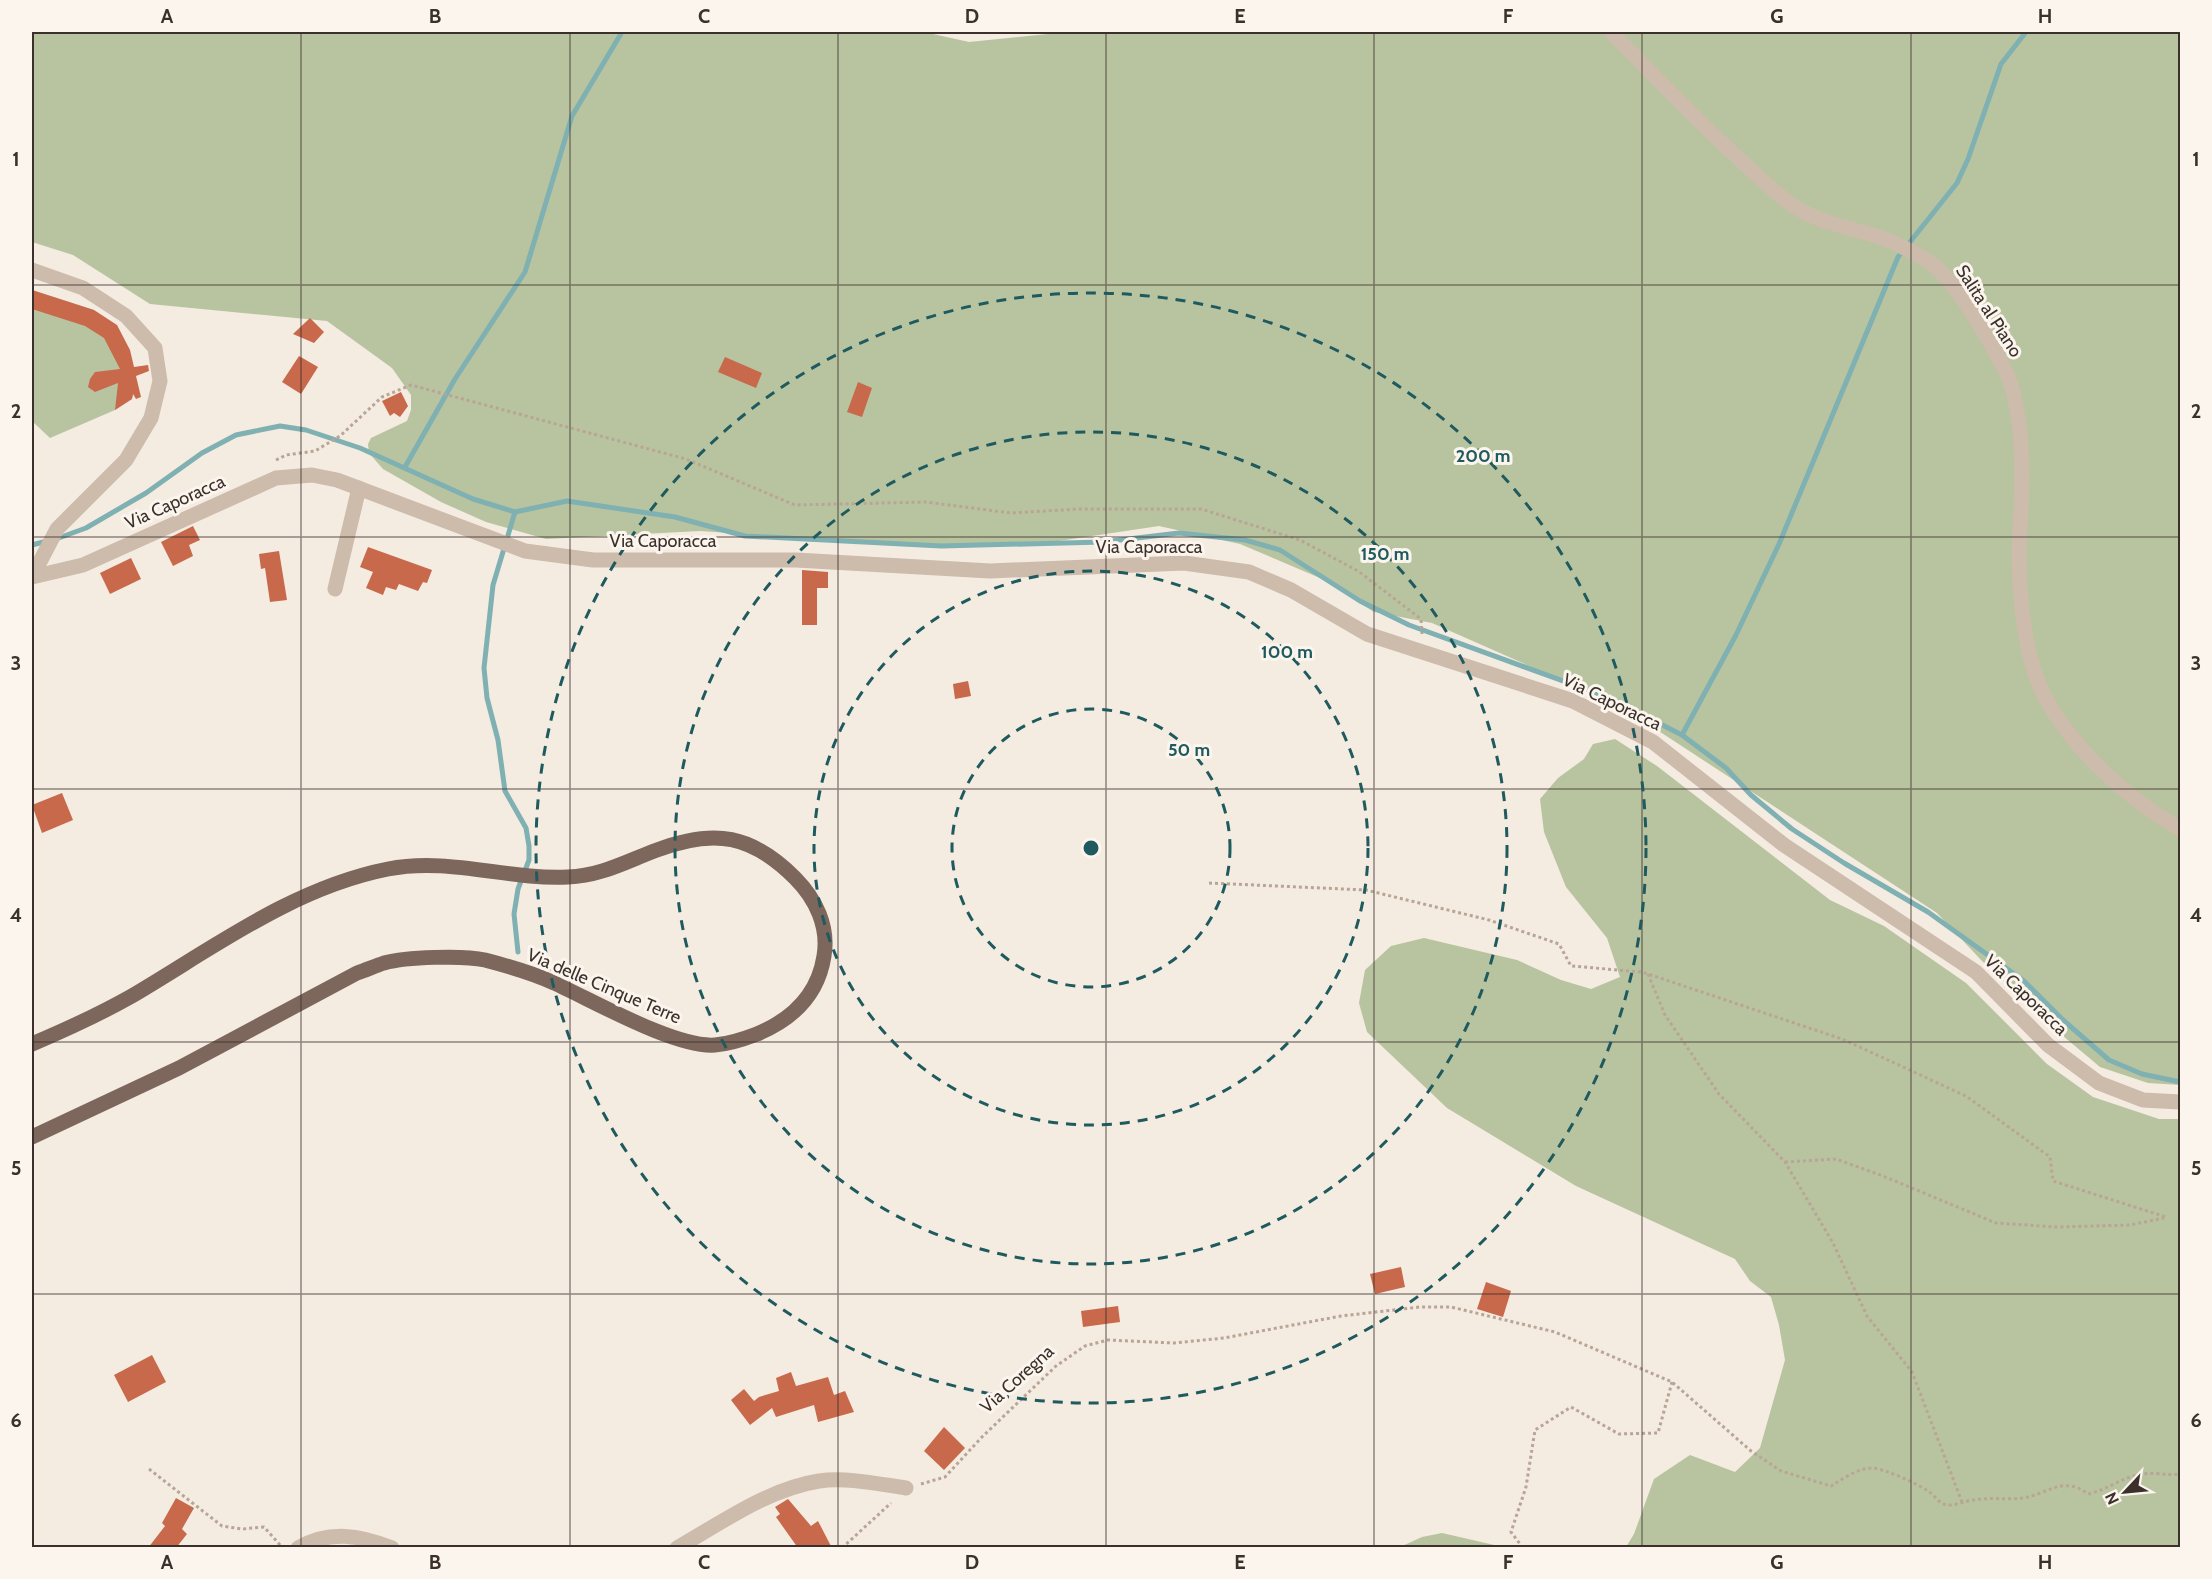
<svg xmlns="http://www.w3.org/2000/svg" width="2212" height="1579" viewBox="0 0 2212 1579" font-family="Cabin,sans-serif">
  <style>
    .green { fill: #b8c4a0 }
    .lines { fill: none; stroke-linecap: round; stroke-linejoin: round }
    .stream { stroke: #7fb0b2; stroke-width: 5 }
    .building { fill: #c8694b }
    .path { stroke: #b9a596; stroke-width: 3; stroke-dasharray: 3 3; stroke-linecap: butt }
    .minor { stroke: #cdbbac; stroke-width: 15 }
    .major { stroke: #7d675c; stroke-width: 15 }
    .grid { fill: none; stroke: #3b302b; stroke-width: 1.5; stroke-opacity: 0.55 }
    .ring { fill: none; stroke: #1f5a5e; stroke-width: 3; stroke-dasharray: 10 8 }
    .labels { text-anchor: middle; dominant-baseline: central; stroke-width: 6; stroke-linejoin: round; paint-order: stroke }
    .street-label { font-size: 18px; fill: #3b302b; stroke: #fbf5ee }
    .centre { fill: #1f5a5e; stroke: #fbf5ee; stroke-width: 3 }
    .ring-label { font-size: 18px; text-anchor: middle; font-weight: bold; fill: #1f5a5e; stroke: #fbf5ee; stroke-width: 6; stroke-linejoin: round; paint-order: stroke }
    .neatline { fill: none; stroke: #3b302b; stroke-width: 2 }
    .grid-label { font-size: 20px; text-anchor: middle; font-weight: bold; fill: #3b302b }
  </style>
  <rect width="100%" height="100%" fill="#f4ebe1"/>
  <g class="green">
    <polygon points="32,32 924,32 969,42 1068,32 2180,32 2180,1085 2148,1083 2100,1067 2056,1030 1982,961 1937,913 1622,707 1432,623 1374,612 1320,578 1240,544 1159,526 1052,542 919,546 700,531 546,539 486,522 441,502 383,469 369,453 368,444 371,438 407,421 411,410 411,395 392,368 327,321 150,304 73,255 32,242"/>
    <polygon points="32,290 94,310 136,379 132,399 115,410 50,438 32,421"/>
    <polygon points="1615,739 1657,766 1830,900 1884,926 1966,983 2047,1064 2093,1097 2159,1119 2180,1119 2180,1547 1626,1547 1634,1534 1654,1479 1690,1455 1735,1472 1760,1448 1785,1360 1779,1325 1771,1297 1750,1281 1735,1259 1576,1186 1447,1108 1367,1032 1359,1003 1365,970 1391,946 1424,938 1517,960 1561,980 1591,989 1620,977 1607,938 1566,887 1544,832 1540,799 1558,778 1584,759 1593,744"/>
    <polygon points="1442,1533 1503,1547 1505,1547 1400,1547 1422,1537"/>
  </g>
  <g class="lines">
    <g class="stream">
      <polyline points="405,467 455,379 525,272 572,116 622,32"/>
      <polyline points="515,512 493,585 484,668 487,698 498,740 505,791 526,828 529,846 529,860 518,889 514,914 518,952"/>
      <polyline points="56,539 86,528 146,493 202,453 236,435 280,426 306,430 360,448 473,499 515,512 567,501 675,517 745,536 941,546 1103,542 1179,533 1245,540 1280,550 1360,601 1409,625 1610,698 1682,735 1726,768 1751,795 1792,829 1844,863 1928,912 2024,981 2063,1020 2109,1060 2142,1074 2180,1082"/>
      <polyline points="32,545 47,541"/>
      <polyline points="1682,735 1736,635 1779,544 1898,257 1957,183 1968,159 2001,64 2026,32"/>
    </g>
  </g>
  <g class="building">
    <polygon points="32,290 94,310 117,325 130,350 134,367 148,365 149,371 136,376 141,397 136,399 133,394 132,399 115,410 118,383 95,392 88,387 90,379 95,372 120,369 104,338 85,326 32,309"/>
    <polygon points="310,318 324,332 314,343 293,334"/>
    <polygon points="299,356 318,367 301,394 282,382"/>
    <polygon points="725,357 762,373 756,388 718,372"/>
    <polygon points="858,382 872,388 862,417 847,412"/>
    <polygon points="401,392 408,406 400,417 394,413 390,416 382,401"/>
    <polygon points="193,526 200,540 189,545 193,556 173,566 161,542"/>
    <polygon points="368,547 432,570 427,583 423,582 418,591 399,584 396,590 386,587 383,595 366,588 373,572 360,567"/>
    <polygon points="279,551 287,600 270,602 265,568 261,569 259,554"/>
    <polygon points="131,558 141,579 110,594 100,573"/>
    <polygon points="802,570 828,572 828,588 817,588 817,625 802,625"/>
    <polygon points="968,681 971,696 955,699 953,684"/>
    <polygon points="62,793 73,820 42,833 32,805"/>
    <polygon points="1401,1267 1405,1287 1375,1294 1370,1274"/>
    <polygon points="1486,1282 1511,1291 1503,1317 1477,1309"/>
    <polygon points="1118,1306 1120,1322 1083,1327 1081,1311"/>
    <polygon points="152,1355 166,1382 128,1402 114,1375"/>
    <polygon points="791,1372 796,1386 828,1377 834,1395 845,1391 854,1412 818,1422 814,1405 776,1417 772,1408 750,1425 731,1400 744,1389 754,1401 759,1397 779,1391 776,1378"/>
    <polygon points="944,1427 965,1448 944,1470 924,1451"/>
    <polygon points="176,1498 194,1508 182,1529 187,1534 176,1548 148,1548 165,1526 162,1523"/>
    <polygon points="788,1499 811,1526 818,1521 832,1548 798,1548 776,1517 780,1514 775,1507"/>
  </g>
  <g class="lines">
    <g class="path">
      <polyline points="276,460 286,455 315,451 340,436 382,397 411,385 686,459 795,505 926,502 1011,513 1079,509 1201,509 1300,540 1358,571 1421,619 1422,634"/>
      <polyline points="1209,883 1366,890 1489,920 1559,944 1571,966 1642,972 1842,1039 1966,1096 2050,1157 2053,1181 2166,1217"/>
      <polyline points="1648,974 1665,1015 1719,1094 1785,1162 1833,1243 1867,1316 1912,1372 1962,1502"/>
      <polyline points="1785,1162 1836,1159 1883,1176 1996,1223 2057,1227 2130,1225 2164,1218"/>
      <polyline points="149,1469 222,1526 242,1529 264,1527 281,1546"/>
      <path d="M921 1484 945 1477 982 1437 1056 1366 1085 1346 1108 1340 1174 1343 1224 1338 1341 1316 1420 1307H1451L1555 1332 1672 1382 1751 1451 1781 1471 1831 1486C1843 1479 1857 1468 1873 1468 1885 1469 1918 1484 1928 1491 1936 1496 1940 1506 1950 1505 1958 1505 1965 1501 1973 1500 1989 1497 2007 1500 2023 1498 2048 1494 2063 1475 2088 1494 2106 1490 2120 1479 2137 1475 2151 1471 2166 1476 2180 1474"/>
      <polyline points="842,1548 891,1503"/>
      <polyline points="1523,1548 1511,1532 1526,1487 1535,1430 1571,1407 1619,1434 1658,1433 1672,1382"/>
    </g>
    <g class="minor">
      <path d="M1611 32C1652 73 1692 116 1735 155 1753 172 1771 190 1791 204 1819 225 1858 228 1890 241 1907 249 1931 260 1944 275 1966 300 1988 338 2004 368 2025 408 2023 481 2020 526 2017 576 2021 652 2045 697 2075 752 2128 799 2180 829"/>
      <polyline points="32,270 83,288 126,316 155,348 160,381 151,418 126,460 57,529 32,577"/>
      <polyline points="32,577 83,565 276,478 312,475 337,480 525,551 593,560 796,560 990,571 1184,563 1249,572 1291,590 1367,634 1573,701 1653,742 1784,845 1976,972 2048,1045 2099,1083 2143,1100 2180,1102"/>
      <polyline points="335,589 359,488"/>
      <path d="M298 1548C329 1530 360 1535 392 1548"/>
      <path d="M677 1548C721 1523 768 1489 819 1481 847 1477 878 1484 906 1488"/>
    </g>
    <path class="major" d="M32 1044C65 1030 98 1015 130 997 212 949 292 888 388 869 449 857 508 880 568 877 601 876 627 861 657 850 715 828 752 835 795 878 816 899 829 927 824 956 818 995 793 1019 757 1034 744 1039 729 1044 715 1045 675 1048 592 1000 554 983 533 973 508 966 485 960 463 955 406 957 384 963 375 966 366 970 357 973L179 1068 32 1137"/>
  </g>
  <path class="grid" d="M301 32V1548M570 32V1548M838 32V1548M1106 32V1548M1374 32V1548M1642 32V1548M1911 32V1548M32 285H2180M32 537H2180M32 789H2180M32 1042H2180M32 1294H2180"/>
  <g class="ring">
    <circle cx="1091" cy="848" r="139"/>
    <circle cx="1091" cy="848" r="277"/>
    <circle cx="1091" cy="848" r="416"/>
    <circle cx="1091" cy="848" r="555"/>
  </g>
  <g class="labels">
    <g class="street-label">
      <text transform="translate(1989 311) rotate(57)">Salita al Piano</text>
      <text transform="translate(175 502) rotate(-24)">Via Caporacca</text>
      <text x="663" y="541">Via Caporacca</text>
      <text x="1149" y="547">Via Caporacca</text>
      <text transform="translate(1612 702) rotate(26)">Via Caporacca</text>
      <text transform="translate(604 986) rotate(23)">Via delle Cinque Terre</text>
      <text transform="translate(2026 995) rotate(44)">Via Caporacca</text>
      <text transform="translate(1017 1379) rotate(-42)">Via Coregna</text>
    </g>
  </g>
  <circle cx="1091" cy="848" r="9" class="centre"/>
  <g class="ring-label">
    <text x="1483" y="462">200 m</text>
    <text x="1385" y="560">150 m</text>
    <text x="1287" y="658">100 m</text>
    <text x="1189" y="756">50 m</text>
  </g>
  <rect width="2212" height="1579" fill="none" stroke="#fbf5ee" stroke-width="66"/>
  <g transform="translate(2125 1492) rotate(244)" stroke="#fbf5ee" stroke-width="4.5" paint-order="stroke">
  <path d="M0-4.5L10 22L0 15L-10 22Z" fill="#3b302b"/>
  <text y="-9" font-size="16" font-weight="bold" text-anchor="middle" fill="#3b302b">N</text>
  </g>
  <rect x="33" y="33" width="2146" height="1513" class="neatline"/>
  <g class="grid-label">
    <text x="167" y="23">A</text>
    <text x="435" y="23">B</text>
    <text x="704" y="23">C</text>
    <text x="972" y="23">D</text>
    <text x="1240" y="23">E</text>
    <text x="1508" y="23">F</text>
    <text x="1777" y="23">G</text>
    <text x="2045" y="23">H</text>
    <text x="16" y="166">1</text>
    <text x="2196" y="166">1</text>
    <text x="16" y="418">2</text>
    <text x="2196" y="418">2</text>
    <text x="16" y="670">3</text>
    <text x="2196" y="670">3</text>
    <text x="16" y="922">4</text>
    <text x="2196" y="922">4</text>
    <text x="16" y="1175">5</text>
    <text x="2196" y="1175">5</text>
    <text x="16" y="1427">6</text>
    <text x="2196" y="1427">6</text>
    <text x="167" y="1569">A</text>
    <text x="435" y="1569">B</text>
    <text x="704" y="1569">C</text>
    <text x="972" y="1569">D</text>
    <text x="1240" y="1569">E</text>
    <text x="1508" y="1569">F</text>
    <text x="1777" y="1569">G</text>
    <text x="2045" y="1569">H</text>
  </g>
</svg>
